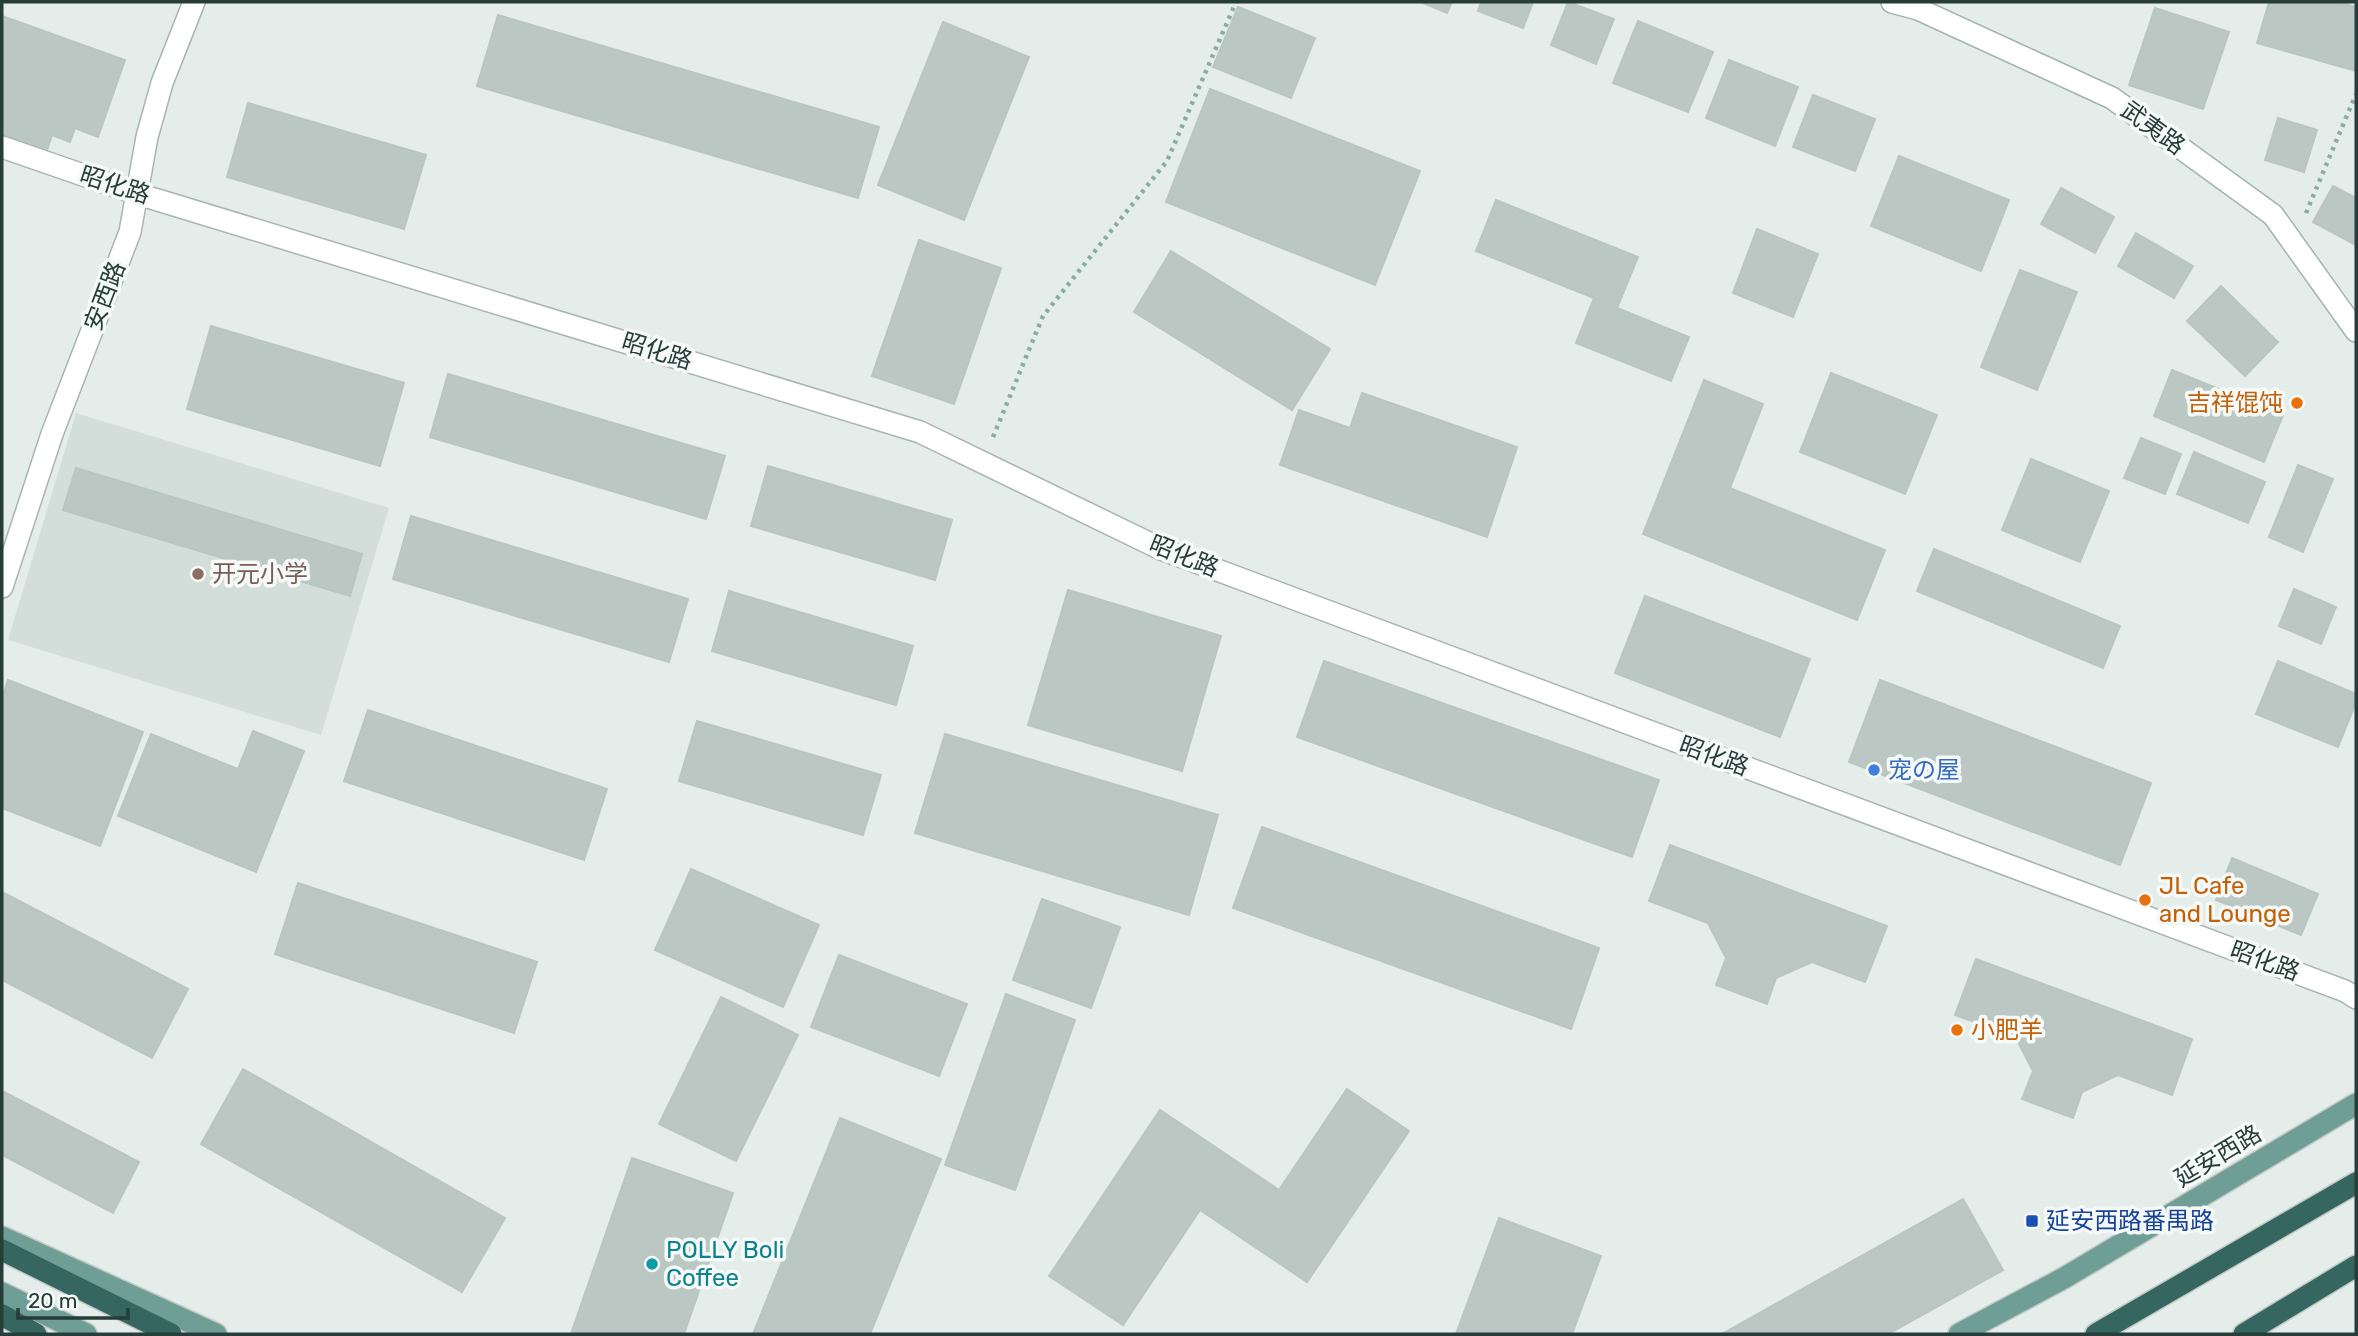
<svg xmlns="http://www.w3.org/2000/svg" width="2358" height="1336" viewBox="0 0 2358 1336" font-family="Rubik,'Noto Sans SC','Noto Sans JP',sans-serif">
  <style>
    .built { fill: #d3ddd9 }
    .building { fill: #bbc7c3; stroke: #b8c6c1; stroke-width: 2 }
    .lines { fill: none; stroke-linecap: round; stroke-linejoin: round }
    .street-casing { stroke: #a8b5b1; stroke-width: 24 }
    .secondary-casing { stroke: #a2b4af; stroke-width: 24 }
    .primary-casing { stroke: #c2c9c7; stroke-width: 24 }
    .highway-casing { stroke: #c2c9c7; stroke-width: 24 }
    .path { stroke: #89ada4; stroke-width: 4.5; stroke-dasharray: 3.5 5; stroke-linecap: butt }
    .street { stroke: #fff; stroke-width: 21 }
    .secondary { stroke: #fff; stroke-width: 21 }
    .primary { stroke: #6e9e95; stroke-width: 21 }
    .highway { stroke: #35665f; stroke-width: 21 }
    .food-dot { fill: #e8710a; stroke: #f5f9f8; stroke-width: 2.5 }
    .education-dot { fill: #8d6e63; stroke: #f5f9f8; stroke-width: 2.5 }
    .shop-dot { fill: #3f7fe0; stroke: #f5f9f8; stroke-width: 2.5 }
    .transit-dot { fill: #1a4fb4; stroke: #f5f9f8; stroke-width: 2.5 }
    .culture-dot { fill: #0f9aa8; stroke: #f5f9f8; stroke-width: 2.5 }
    .labels { text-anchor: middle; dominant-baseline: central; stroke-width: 7; stroke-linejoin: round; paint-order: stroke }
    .street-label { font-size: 24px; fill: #263d38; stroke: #f5f9f8 }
    .food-label { font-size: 24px; fill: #c56008; stroke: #f5f9f8; text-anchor: start }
    .education-label { font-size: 24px; fill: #785e54; stroke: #f5f9f8; text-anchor: start }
    .shop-label { font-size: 24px; fill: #366cbe; stroke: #f5f9f8; text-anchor: start }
    .transit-label { font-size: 24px; fill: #164399; stroke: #f5f9f8; text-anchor: start }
    .culture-label { font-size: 24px; fill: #0d838f; stroke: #f5f9f8; text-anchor: start }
  </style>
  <rect width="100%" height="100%" fill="#e5edea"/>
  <polygon class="built" points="76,413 389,508 321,735 8,640"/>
  <g class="building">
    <polygon points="1421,2 1452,2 1447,13"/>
    <polygon points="1481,2 1533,2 1523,28 1478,11"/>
    <polygon points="1568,2 1614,19 1596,64 1551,45"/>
    <polygon points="2269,2 2337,2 2356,7 2356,71 2257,43"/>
    <polygon points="1238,7 1315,38 1291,98 1213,67"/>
    <polygon points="2155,8 2229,32 2203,109 2129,85"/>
    <polygon points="498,15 879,127 858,198 477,86"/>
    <polygon points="2,16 125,60 98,137 75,128 70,142 52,135 46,153 2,138"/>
    <polygon points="1638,21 1713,52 1688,112 1613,83"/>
    <polygon points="943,22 1029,57 964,220 878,185"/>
    <polygon points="1729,60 1798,87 1775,146 1706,118"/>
    <polygon points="1210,89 1420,171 1375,285 1166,202"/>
    <polygon points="1813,95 1875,119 1855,171 1793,147"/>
    <polygon points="248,103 426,155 404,229 227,177"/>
    <polygon points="2278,118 2317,130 2304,172 2265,160"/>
    <polygon points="1899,156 2009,200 1981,271 1871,226"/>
    <polygon points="2333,186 2356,198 2356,245 2313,222"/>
    <polygon points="2061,188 2114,217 2095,253 2041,224"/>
    <polygon points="1496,200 1638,257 1617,308 1689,337 1671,381 1576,343 1594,298 1476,251"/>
    <polygon points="1757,229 1818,254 1793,317 1733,293"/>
    <polygon points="2136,233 2193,266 2174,298 2118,266"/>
    <polygon points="919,240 1001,268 954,404 872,376"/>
    <polygon points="1171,251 1330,349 1292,410 1134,312"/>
    <polygon points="2020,270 2077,292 2037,390 1981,367"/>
    <polygon points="2221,286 2278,342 2245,376 2187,321"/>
    <polygon points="211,326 404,383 380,466 187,409"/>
    <polygon points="2172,370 2283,415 2264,462 2154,416"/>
    <polygon points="1831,373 1937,415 1905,494 1800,452"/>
    <polygon points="448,374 725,456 706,519 430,437"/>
    <polygon points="1704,380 1763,404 1730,488 1885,550 1857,620 1643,534"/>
    <polygon points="1362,393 1517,447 1487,537 1280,465 1299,410 1350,428"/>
    <polygon points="2141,438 2181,454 2165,494 2124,478"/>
    <polygon points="2194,452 2265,482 2248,523 2177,494"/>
    <polygon points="2031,459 2109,491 2080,562 2002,530"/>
    <polygon points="2298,465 2333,479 2303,552 2269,537"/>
    <polygon points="768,466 952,520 935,580 751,526"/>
    <polygon points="76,468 362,554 350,596 63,510"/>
    <polygon points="411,516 688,599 669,662 393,579"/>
    <polygon points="1934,549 2120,626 2103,668 1917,591"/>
    <polygon points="2294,589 2336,607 2321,644 2279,626"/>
    <polygon points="1068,590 1221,636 1182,771 1028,725"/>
    <polygon points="729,591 913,646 896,705 712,651"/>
    <polygon points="1645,596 1810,659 1780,737 1615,673"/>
    <polygon points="1324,661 1659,780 1632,857 1297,737"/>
    <polygon points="2278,661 2356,694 2356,702 2338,747 2256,714"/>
    <polygon points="8,680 143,732 100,846 2,808 2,698"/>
    <polygon points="1880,680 2151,783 2120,865 1849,762"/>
    <polygon points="368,710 607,789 584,860 344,781"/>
    <polygon points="697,721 881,775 863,835 679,781"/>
    <polygon points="253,731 304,751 256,872 118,816 151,734 238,769"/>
    <polygon points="945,734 1218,815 1189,915 915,833"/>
    <polygon points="1262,827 1599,948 1571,1029 1233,908"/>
    <polygon points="1670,845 1887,926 1865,982 1812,962 1776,978 1767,1004 1716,985 1726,958 1708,923 1649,901"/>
    <polygon points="2232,858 2318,894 2301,935 2216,900"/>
    <polygon points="691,869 819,925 783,1007 655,950"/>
    <polygon points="298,883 537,962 514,1033 275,954"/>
    <polygon points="2,892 188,989 152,1058 2,980"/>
    <polygon points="1042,899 1120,927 1091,1008 1013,980"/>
    <polygon points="839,955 967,1004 939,1076 811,1027"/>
    <polygon points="1976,959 2192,1039 2172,1095 2118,1075 2082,1092 2073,1118 2022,1099 2033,1071 2015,1036 1955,1015"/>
    <polygon points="1006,994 1075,1020 1015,1190 945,1165"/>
    <polygon points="721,997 798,1035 736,1161 659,1124"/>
    <polygon points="243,1069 505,1218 462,1292 201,1144"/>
    <polygon points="1347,1089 1409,1131 1307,1282 1200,1210 1123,1325 1049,1276 1160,1110 1279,1190"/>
    <polygon points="2,1091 139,1162 113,1213 2,1155"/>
    <polygon points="840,1118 941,1159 870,1334 753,1334"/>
    <polygon points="632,1158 733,1193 684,1334 571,1334"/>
    <polygon points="1963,1199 2003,1270 1888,1334 1722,1334"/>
    <polygon points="1499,1218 1601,1256 1572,1334 1456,1334"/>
  </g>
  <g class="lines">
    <defs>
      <g id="street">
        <polyline points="2,147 138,194 920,432 1161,549 2345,991 2356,998"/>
        <polyline points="2,587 52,434 130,232 147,137 162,83 194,2"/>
      </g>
      <polyline id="secondary" points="1892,2 1918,9 2112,98 2273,215 2356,331"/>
      <g id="primary">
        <polyline points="2,1237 216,1334"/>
        <polyline points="2,1293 86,1334"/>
        <polyline points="1959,1334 2064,1278 2356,1104"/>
      </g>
      <g id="highway">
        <polyline points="2,1250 171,1334"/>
        <polyline points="2,1315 36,1334"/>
        <polyline points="2096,1334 2356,1183"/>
        <polyline points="2244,1334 2356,1266"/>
      </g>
    </defs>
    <use href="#street" class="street-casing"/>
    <use href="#secondary" class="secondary-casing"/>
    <use href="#primary" class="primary-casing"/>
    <use href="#highway" class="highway-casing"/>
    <g class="path">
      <polyline points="2306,213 2356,94"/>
      <polyline points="993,437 1043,316 1167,161 1236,2"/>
    </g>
    <use href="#street" class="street"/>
    <use href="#secondary" class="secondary"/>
    <use href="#primary" class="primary"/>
    <use href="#highway" class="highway"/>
  </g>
  <g class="food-dot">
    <circle cx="2297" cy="403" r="7"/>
    <circle cx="2145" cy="900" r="7"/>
    <circle cx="1957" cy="1030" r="7"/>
  </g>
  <circle class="education-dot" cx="198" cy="574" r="7"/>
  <circle class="shop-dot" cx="1874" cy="770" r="7"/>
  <rect class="transit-dot" x="2025" y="1214" width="14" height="14" rx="3.5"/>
  <circle class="culture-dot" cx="652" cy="1264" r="7"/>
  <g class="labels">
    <g class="street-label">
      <text transform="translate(2153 128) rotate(36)">武夷路</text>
      <text transform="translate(115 185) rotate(18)">昭化路</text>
      <text transform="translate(105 296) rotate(-69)">安西路</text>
      <text transform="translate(657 351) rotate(17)">昭化路</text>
      <text transform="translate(1184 556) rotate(22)">昭化路</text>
      <text transform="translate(1714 756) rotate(20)">昭化路</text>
      <text transform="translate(2265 961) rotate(20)">昭化路</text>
      <text transform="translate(2218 1156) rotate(-31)">延安西路</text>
    </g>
    <g class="food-label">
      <text x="2283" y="403" text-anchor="end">吉祥馄饨</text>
      <text x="2159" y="886">JL Cafe<tspan x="2159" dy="28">and Lounge</tspan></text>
      <text x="1971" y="1030">小肥羊</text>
    </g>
    <g class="education-label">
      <text x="212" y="574">开元小学</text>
    </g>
    <g class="shop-label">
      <text x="1888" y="770">宠の屋</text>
    </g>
    <g class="transit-label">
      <text x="2046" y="1221">延安西路番禺路</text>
    </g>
    <g class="culture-label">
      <text x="666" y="1250">POLLY Boli<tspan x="666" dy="28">Coffee</tspan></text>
    </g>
  </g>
  <rect width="2358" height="1336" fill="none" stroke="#263d38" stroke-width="7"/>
  <path d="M18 1308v10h110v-10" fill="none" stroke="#263d38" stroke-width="3.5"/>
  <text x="28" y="1308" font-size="21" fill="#263d38" stroke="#f5f9f8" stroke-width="5" paint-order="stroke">20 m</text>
</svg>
